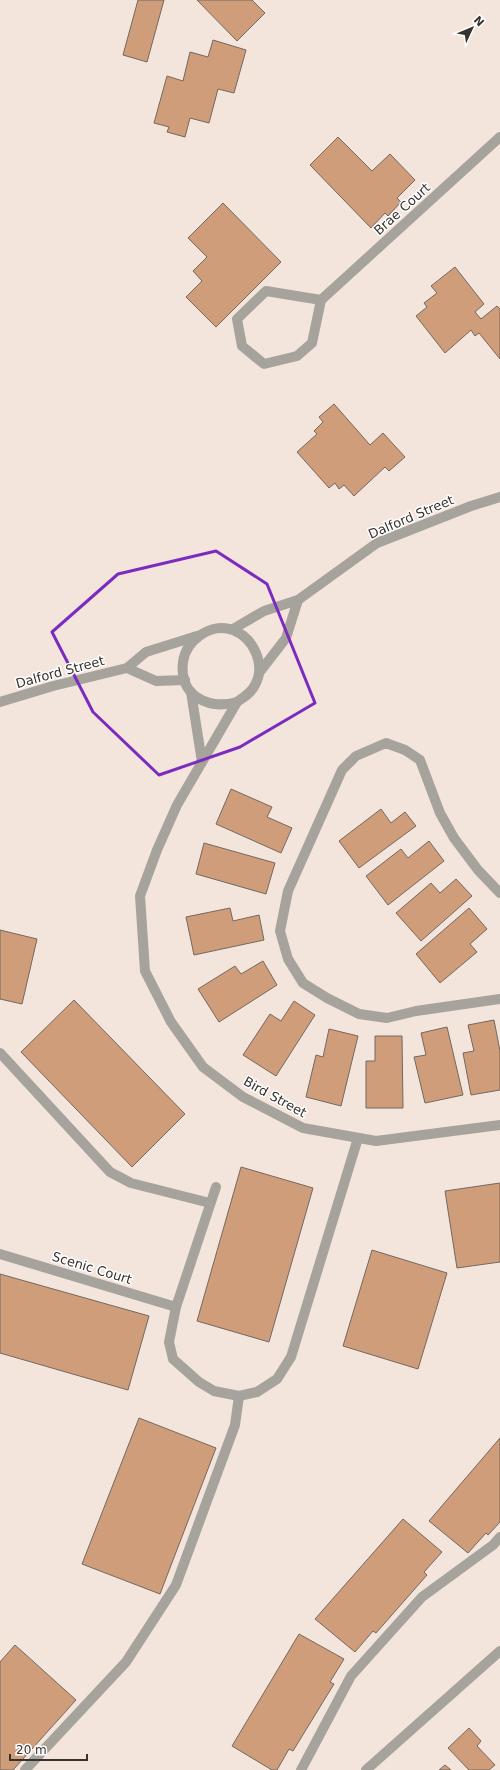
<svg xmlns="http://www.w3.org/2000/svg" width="500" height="1770" viewBox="0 0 500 1770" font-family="'DejaVu Sans',sans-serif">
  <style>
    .building { fill: #d09d7b; stroke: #736860 }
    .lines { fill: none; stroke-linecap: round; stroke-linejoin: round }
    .service { stroke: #a6a39d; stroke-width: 10 }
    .minor { stroke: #a6a39d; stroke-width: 10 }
    .marked { fill: none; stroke: #7b2cbf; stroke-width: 3; stroke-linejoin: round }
    .labels { text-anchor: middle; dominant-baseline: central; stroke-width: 3; stroke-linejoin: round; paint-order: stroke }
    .street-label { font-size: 13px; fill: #37322e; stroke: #fff }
  </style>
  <rect width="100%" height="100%" fill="#f3e5dc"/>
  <g class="building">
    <polygon points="138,0 164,0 147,62 123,55"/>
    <polygon points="197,0 252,0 265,13 237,41"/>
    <polygon points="213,40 246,50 234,93 218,89 209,123 190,118 185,137 167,132 169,127 154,123 167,76 183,81 190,52 208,57"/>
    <polygon points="338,137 372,171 390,154 415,180 397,198 401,202 388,216 385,213 371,228 310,165"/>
    <polygon points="223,203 281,262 216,327 186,297 202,281 193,271 207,257 188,238"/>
    <polygon points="455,267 484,304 475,312 481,319 497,306 500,309 500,359 479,333 475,336 471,330 445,353 416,316 427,307 424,303 437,293 431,286"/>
    <polygon points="334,404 370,445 383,433 405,457 389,471 385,467 354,496 344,485 339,489 335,483 329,488 297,452 317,434 314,431 323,422 319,417"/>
    <polygon points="231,789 272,807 267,817 292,828 281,853 216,824"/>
    <polygon points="381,809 391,823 405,812 416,826 359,868 339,841"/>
    <polygon points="429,841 444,861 388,905 366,876 401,849 408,858"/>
    <polygon points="204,843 275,863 266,894 196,874"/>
    <polygon points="456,879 472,896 421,941 396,913 431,883 440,893"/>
    <polygon points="230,908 233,921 259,915 264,940 194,955 186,917"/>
    <polygon points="469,908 487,929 470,944 477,952 440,983 416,954"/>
    <polygon points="0,930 37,939 22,1004 0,999"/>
    <polygon points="263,961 277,985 219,1022 198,989 235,966 241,974"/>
    <polygon points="74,1000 185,1114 132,1167 21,1052"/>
    <polygon points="294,1001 315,1015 276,1076 243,1055 270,1014 281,1021"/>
    <polygon points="494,1020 500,1051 500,1090 471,1095 463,1053 474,1051 468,1025"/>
    <polygon points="447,1027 463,1095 425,1103 414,1057 426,1055 421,1033"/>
    <polygon points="329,1029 358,1036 341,1106 306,1097 316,1055 323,1057"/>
    <polygon points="375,1036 402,1036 403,1108 366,1108 366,1061 375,1061"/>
    <polygon points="241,1167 313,1188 269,1342 197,1321"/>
    <polygon points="500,1183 500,1262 457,1268 445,1191"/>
    <polygon points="372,1250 447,1273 418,1369 343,1346"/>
    <polygon points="0,1274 149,1316 128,1390 0,1353"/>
    <polygon points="139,1418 216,1448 160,1594 82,1564"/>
    <polygon points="500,1438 500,1522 488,1535 486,1533 468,1553 429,1521"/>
    <polygon points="403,1519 442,1552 424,1572 427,1575 376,1633 373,1631 355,1652 315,1619"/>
    <polygon points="299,1634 344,1659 330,1682 334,1684 293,1751 289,1749 277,1770 272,1770 232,1746"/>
    <polygon points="15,1645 76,1700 13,1770 0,1770 0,1662"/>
    <polygon points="469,1728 481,1741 477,1746 495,1765 489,1770 469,1770 448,1748"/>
    <polygon points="445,1765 451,1770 439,1770"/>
  </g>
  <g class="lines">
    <g class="service">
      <polyline points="500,893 478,870 454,838 440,813 420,760 405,750 386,743 356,756 342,770 288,891 280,931 288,959 303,983 327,998 359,1014 387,1018 416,1011 500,999"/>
      <polyline points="0,1053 110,1172 131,1183 210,1203"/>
      <polyline points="25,1770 126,1662 176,1585 235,1425 239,1396"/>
      <polyline points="301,1770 351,1676 422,1597 493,1545 500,1537"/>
    </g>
    <g class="minor">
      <polygon points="266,291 321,300 312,343 297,356 264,364 242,346 237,319"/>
      <polyline points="321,300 500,137"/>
      <polyline points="233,629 264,611 298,600 377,543 471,506 500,497"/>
      <polyline points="127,668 156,681 185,680"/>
      <polyline points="259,673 286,638 298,600"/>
      <polyline points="191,692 202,762"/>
      <polyline points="0,702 53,686 127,668 146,652 197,636"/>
      <path d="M237 702C208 710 179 696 183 662 186 640 211 622 233 630 254 638 266 665 255 685 251 693 244 697 237 702L177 805 157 850 140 896 145 971 171 1022 203 1067 243 1097 303 1128 376 1141 500 1125"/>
      <polyline points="216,1187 176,1307 169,1342 173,1359 199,1382 214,1391 239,1396 257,1392 277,1379 291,1357 358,1138"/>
      <polyline points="0,1254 176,1307"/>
      <polyline points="366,1770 500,1651"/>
    </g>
  </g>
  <path class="marked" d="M216 551 267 584 315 703 240 747 159 775 93 712 52 632 118 574Z"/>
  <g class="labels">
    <g class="street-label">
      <text transform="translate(402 209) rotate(-42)">Brae Court</text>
      <text transform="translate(411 517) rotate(-23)">Dalford Street</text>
      <text transform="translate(60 672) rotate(-15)">Dalford Street</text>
      <text transform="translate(275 1097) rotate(29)">Bird Street</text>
      <text transform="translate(92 1268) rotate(17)">Scenic Court</text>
    </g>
  </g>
  <g transform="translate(472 28) rotate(46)" stroke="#ffffff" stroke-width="3" paint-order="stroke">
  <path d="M0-3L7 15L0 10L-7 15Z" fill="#37322e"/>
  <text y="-6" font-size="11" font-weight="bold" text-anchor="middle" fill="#37322e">N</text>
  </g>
  <path d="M10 1754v6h77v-6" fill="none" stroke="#37322e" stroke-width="2"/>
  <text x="16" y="1754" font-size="12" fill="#37322e" stroke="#ffffff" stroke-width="3" paint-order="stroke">20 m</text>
</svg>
